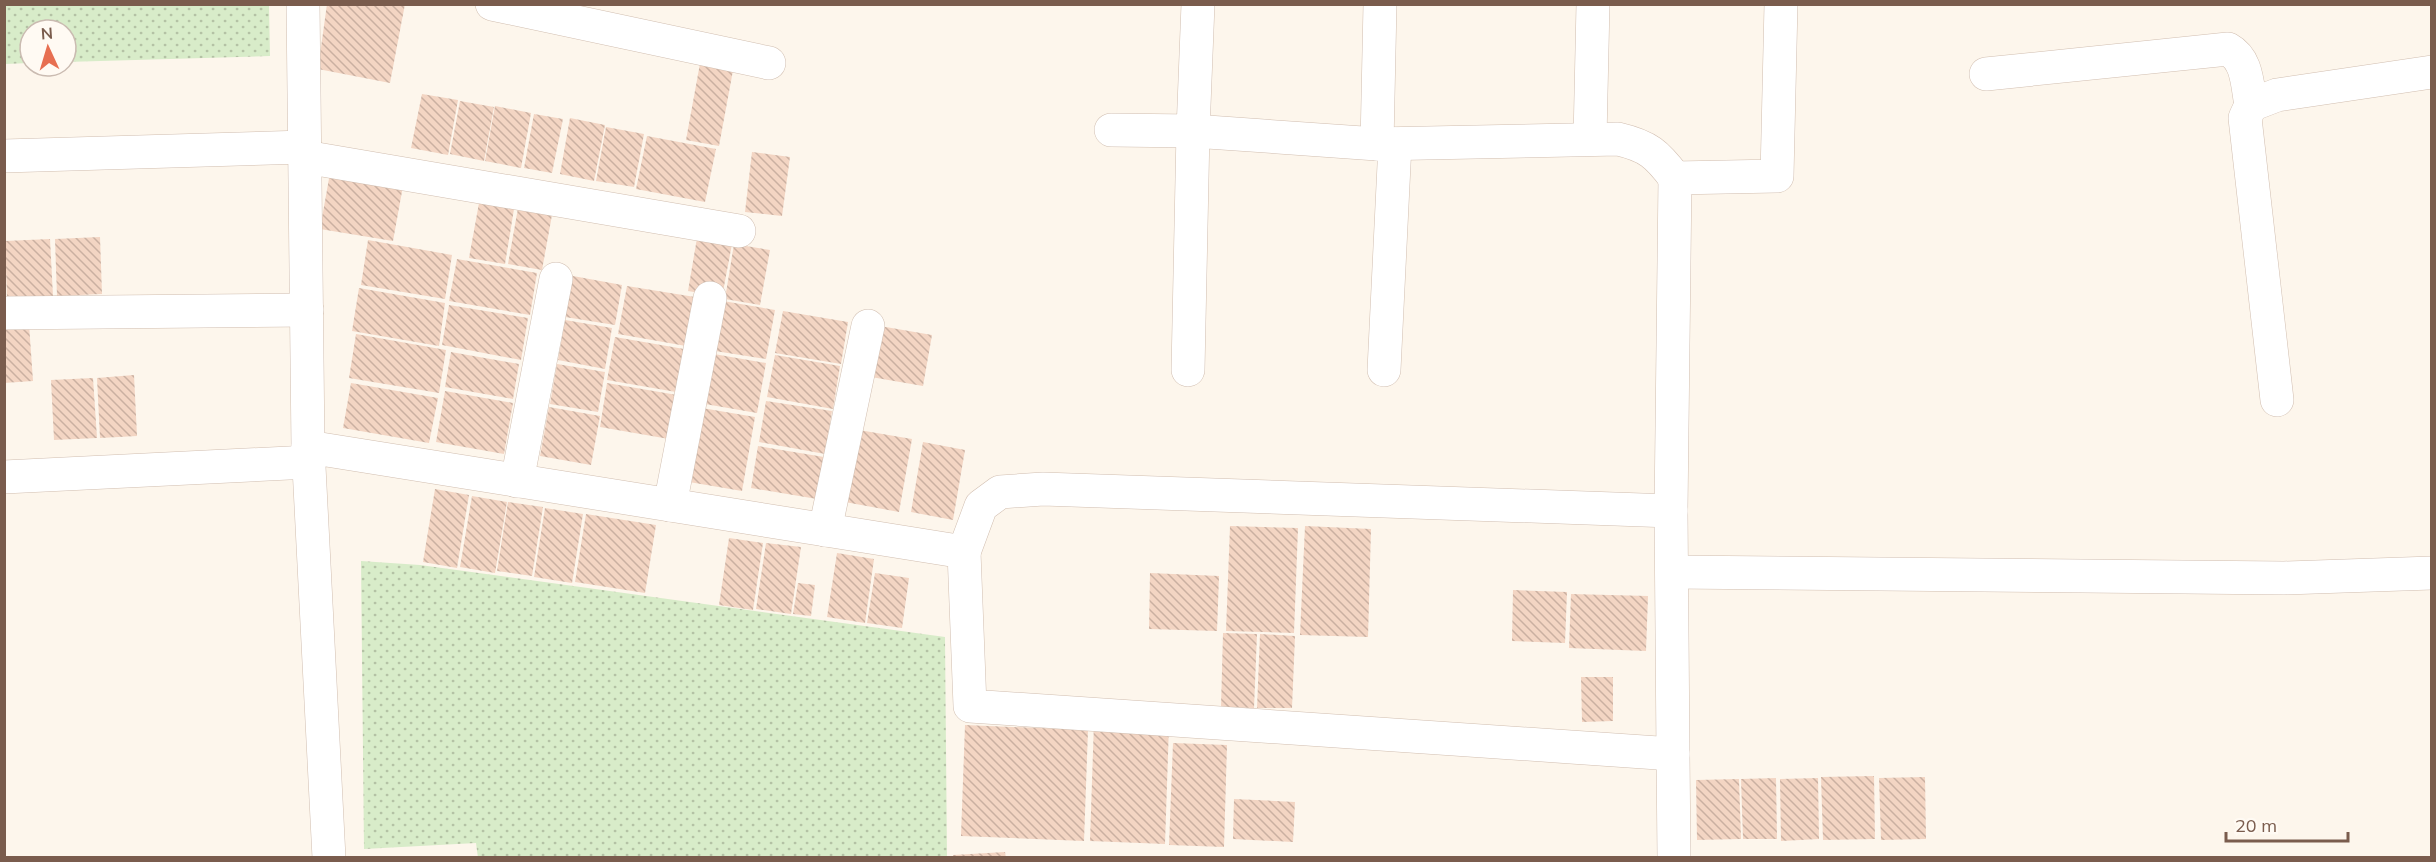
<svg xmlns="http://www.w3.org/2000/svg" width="2436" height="862" viewBox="0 0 2436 862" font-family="Mulish,sans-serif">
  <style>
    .grass { fill: url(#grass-dots) }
    .building { fill: url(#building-back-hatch) }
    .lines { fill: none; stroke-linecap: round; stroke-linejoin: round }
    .minor-casing { stroke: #d1beb0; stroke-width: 34 }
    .minor { stroke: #fff; stroke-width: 33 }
  </style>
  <defs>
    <pattern id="grass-dots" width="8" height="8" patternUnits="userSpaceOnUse" patternTransform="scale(1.5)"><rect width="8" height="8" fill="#d8ecc9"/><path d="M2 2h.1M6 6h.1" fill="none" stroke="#b4c2a5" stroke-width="1.8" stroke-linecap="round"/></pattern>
    <pattern id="building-back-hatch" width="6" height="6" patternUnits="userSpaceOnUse" patternTransform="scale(1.5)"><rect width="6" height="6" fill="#f3d5c3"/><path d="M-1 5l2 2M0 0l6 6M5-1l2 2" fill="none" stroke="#cab0a1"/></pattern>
  </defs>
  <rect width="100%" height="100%" fill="#fdf6ec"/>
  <g class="grass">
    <polygon points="4,5 269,5 270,56 66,62 66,30 30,30 30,63 5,64"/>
    <polygon points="361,561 420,565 945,637 947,857 478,858 476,843 364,849"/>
  </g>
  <g class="building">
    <polygon points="327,4 405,4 390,83 318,69"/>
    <polygon points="701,58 734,65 719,146 686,140"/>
    <polygon points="422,94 458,100 448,155 411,148"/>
    <polygon points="460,101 494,107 484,161 450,154"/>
    <polygon points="495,106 531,113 521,168 485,161"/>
    <polygon points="534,114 563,119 552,173 524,168"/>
    <polygon points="570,118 605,125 594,181 560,174"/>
    <polygon points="606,127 644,134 634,187 596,181"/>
    <polygon points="647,136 716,149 705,202 636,189"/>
    <polygon points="752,152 790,157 782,216 745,212"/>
    <polygon points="330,173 403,186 393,241 320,229"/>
    <polygon points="479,203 514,209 505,264 469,258"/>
    <polygon points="518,208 552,215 542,270 508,264"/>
    <polygon points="100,237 102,294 57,296 55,239"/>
    <polygon points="697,238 732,244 722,297 688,291"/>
    <polygon points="50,239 53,296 7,298 5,241"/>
    <polygon points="368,240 452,255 445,299 361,285"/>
    <polygon points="734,244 770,250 760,305 725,299"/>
    <polygon points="457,259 537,273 530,315 449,301"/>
    <polygon points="573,276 622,285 615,325 565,317"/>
    <polygon points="627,286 695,297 686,346 618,334"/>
    <polygon points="359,288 445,303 439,346 352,331"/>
    <polygon points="723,301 775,310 766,359 715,351"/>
    <polygon points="449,305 528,318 521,360 442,345"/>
    <polygon points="783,311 848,322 841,364 775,353"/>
    <polygon points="565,320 612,328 605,369 558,360"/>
    <polygon points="29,324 33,381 4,383 4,325"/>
    <polygon points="880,326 932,335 923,386 871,377"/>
    <polygon points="356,334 446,350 439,393 349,378"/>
    <polygon points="615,337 684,349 676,392 607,380"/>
    <polygon points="451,352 519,364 513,399 445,387"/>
    <polygon points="714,354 766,363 757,413 705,404"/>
    <polygon points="775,355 840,366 833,409 767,397"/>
    <polygon points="557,364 605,372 598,412 550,404"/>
    <polygon points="134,375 137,436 100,438 97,378"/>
    <polygon points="93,378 97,438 54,440 51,380"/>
    <polygon points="351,383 438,398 429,443 343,428"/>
    <polygon points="607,383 677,395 669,439 600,427"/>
    <polygon points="445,391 513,403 504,454 436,442"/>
    <polygon points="766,401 832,411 825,454 759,442"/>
    <polygon points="549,407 600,416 591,465 540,456"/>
    <polygon points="702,408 755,417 742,491 689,482"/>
    <polygon points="859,430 912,439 899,512 845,502"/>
    <polygon points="923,442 965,450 953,520 911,512"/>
    <polygon points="758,446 824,457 817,499 751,488"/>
    <polygon points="435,489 469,495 457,568 423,562"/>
    <polygon points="472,496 507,502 495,573 460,567"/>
    <polygon points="508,502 543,507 532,576 497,571"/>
    <polygon points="545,508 583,514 572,583 534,577"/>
    <polygon points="586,514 656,525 645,593 575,582"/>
    <polygon points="1230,526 1298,528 1294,633 1226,631"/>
    <polygon points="1305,526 1371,529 1368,637 1300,635"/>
    <polygon points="729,538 763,543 753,610 719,605"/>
    <polygon points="766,543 801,547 791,614 756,609"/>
    <polygon points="837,553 874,559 865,623 827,617"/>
    <polygon points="875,573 909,578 902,628 867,623"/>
    <polygon points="1150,573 1219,576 1217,631 1149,629"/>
    <polygon points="798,583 815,585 811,616 793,614"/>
    <polygon points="1513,590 1567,592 1565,643 1512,641"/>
    <polygon points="1571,594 1648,596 1646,651 1569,648"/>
    <polygon points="1223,633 1257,634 1254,708 1221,707"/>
    <polygon points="1260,634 1295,636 1292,708 1257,708"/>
    <polygon points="1581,677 1613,677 1613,721 1582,722"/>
    <polygon points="1094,722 1169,725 1165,844 1090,841"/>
    <polygon points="965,725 1088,730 1084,841 961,836"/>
    <polygon points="1173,743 1227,745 1224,847 1169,845"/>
    <polygon points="1874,776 1875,839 1823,840 1821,777"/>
    <polygon points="1925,777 1926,839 1881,840 1879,778"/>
    <polygon points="1776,778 1777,839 1743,839 1741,779"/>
    <polygon points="1818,778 1819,839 1781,841 1780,779"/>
    <polygon points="1739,779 1741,839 1697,840 1696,780"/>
    <polygon points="1234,799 1295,802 1293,842 1233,839"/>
    <polygon points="1005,852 1006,858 953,858 953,855"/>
  </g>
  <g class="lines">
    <defs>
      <g id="minor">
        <polyline points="303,4 308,447"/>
        <polyline points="492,4 769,63"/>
        <path d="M1986 74 2228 49C2248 60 2247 85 2251 105"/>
        <polyline points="1111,130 1193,131 1198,4"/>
        <polyline points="1590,139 1593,4"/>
        <polyline points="1377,144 1380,4"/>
        <polyline points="4,156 305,147"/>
        <polyline points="305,157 739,231"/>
        <polyline points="4,313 307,310"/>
        <path d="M1188 370 1193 131 1377 144 1618 139C1648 146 1657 154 1675 178"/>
        <polyline points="1384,370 1395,144"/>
        <polyline points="2277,400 2245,118 2251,105 2277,95 2432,72"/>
        <polyline points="4,477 309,462"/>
        <polyline points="517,481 556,279"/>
        <polyline points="670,505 710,298"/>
        <polyline points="825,530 868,326"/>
        <polyline points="964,552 981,506 1000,492 1043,489 1671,511"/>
        <polyline points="1672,572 2284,578 2432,573"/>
        <polyline points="1673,754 1671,511 1675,178 1777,176 1781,4"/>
        <polyline points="329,858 308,447 964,552 970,706 1673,754 1674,858"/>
      </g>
    </defs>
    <use href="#minor" class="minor-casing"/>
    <use href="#minor" class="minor"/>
  </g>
  <rect width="2436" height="862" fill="none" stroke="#7a5c4d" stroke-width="12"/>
  <g transform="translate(48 48) rotate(356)"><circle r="28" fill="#fffaf3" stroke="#cabbb1" stroke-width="1.5"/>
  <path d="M0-4.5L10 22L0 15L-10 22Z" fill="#e76f51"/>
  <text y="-9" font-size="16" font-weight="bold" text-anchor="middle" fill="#7a5c4d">N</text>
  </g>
  <path d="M2226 832v9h122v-9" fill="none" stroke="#7a5c4d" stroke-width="3"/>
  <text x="2235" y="832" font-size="18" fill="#7a5c4d" stroke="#fffaf3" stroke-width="4.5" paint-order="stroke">20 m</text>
</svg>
